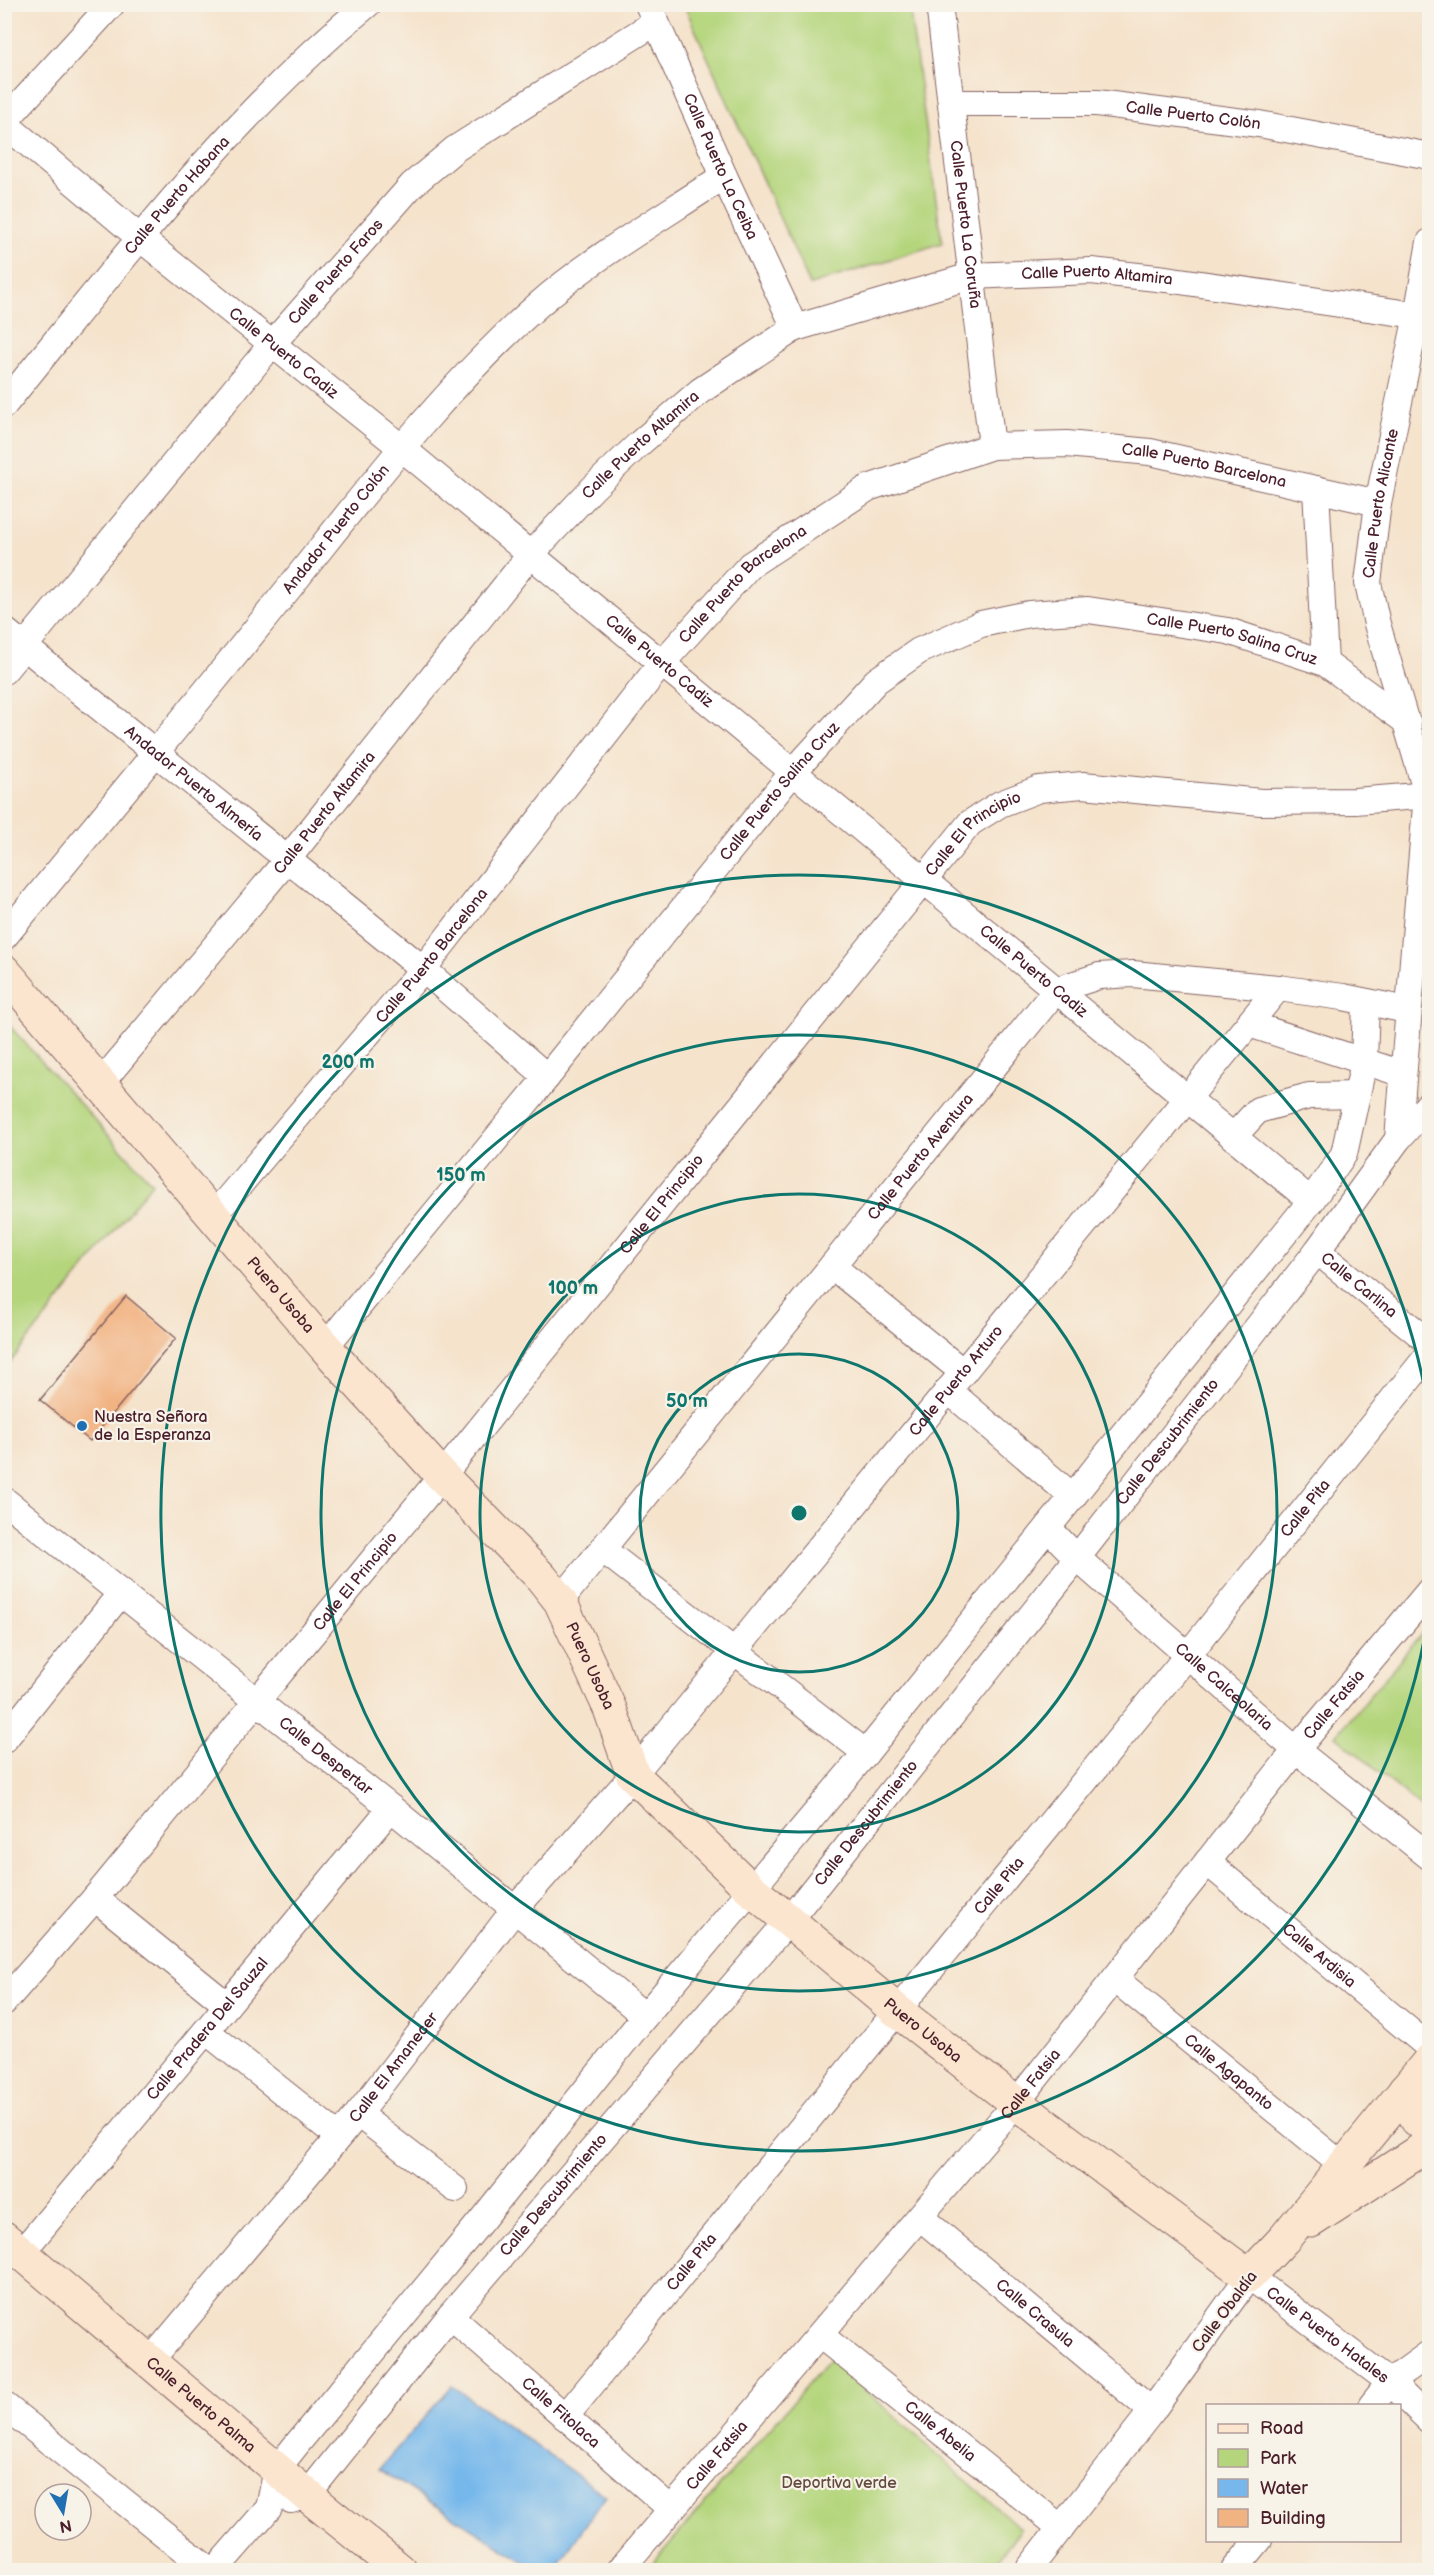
<svg xmlns="http://www.w3.org/2000/svg" width="1434" height="2575" viewBox="0 0 1434 2575" font-family="'Balsamiq Sans',sans-serif">
  <style>
    .green { fill: #b4d57c; stroke: #7f7a54; stroke-width: 1.5 }
    .water { fill: #76b8eb; stroke: #606c8b; stroke-width: 1.5 }
    .building { fill: #f2b383 }
    .lines { fill: none; stroke-linecap: round; stroke-linejoin: round }
    .street-casing { stroke: #866463; stroke-width: 28 }
    .secondary-casing { stroke: #866463; stroke-width: 35 }
    .street { stroke: #fff; stroke-width: 26 }
    .secondary { stroke: #fbe5cf; stroke-width: 33 }
    .ring { fill: none; stroke: #0f766e; stroke-width: 3 }
    .poi-dot { fill: #1f6fb2; stroke: #f7f3e8; stroke-width: 2 }
    .labels { text-anchor: middle; dominant-baseline: central; stroke-width: 4.5; stroke-linejoin: round; paint-order: stroke }
    .street-label { font-size: 16px; fill: #4a1f2b; stroke: #f7f3e8 }
    .poi-label { font-size: 16px; fill: #4a1f2b; stroke: #f7f3e8; text-anchor: start }
    .park-label { font-size: 16px; fill: #644c3f; stroke: #f7f3e8 }
    .centre { fill: #0f766e; stroke: #f7f3e8; stroke-width: 3 }
    .ring-label { font-size: 18px; text-anchor: middle; font-weight: bold; fill: #0f766e; stroke: #f7f3e8; stroke-width: 4.5; stroke-linejoin: round; paint-order: stroke }
  </style>
  <rect width="100%" height="100%" fill="#f7f3e8"/>
  <filter id="ink" filterUnits="userSpaceOnUse"><feTurbulence type="fractalNoise" baseFrequency=".0167" numOctaves="2"/><feDisplacementMap in="SourceGraphic" scale="12" xChannelSelector="R" yChannelSelector="G"/><feConvolveMatrix kernelMatrix="1 2 1 2 8 2 1 2 1" color-interpolation-filters="sRGB"/></filter>
  <filter id="wash" filterUnits="userSpaceOnUse"><feTurbulence type="fractalNoise" baseFrequency=".008" numOctaves="4" result="noise"/><feDisplacementMap in="SourceGraphic" scale="24" xChannelSelector="R" yChannelSelector="G"/><feGaussianBlur stdDeviation="1.35" result="paint"/><feColorMatrix in="noise" values="0 0 0 0 0 0 0 0 0 0 0 0 0 0 0 0 0 1.4 0 .05"/><feComposite in="paint" operator="in"/></filter>
  <g filter="url(#wash)">
    <rect width="100%" height="100%" fill="#f5e3cc"/>
    <g class="green">
      <polygon points="684,5 909,5 942,243 810,285"/>
      <polygon points="5,1021 152,1183 5,1369"/>
      <polygon points="1429,1625 1429,1814 1336,1736"/>
      <polygon points="830,2359 1021,2529 990,2570 647,2570"/>
    </g>
    <polygon class="water" points="452,2386 606,2496 554,2570 537,2570 379,2469"/>
    <g id="blocks">
      <polygon class="building" points="126,1296 176,1338 90,1441 40,1400"/>
    </g>
  </g>
  <g filter="url(#ink)">
    <use href="#blocks" fill-opacity="0" stroke="#866463" stroke-width="1.5"/>
    <g class="lines">
      <defs>
        <g id="street">
          <path id="s1" d="M648 4 724 176 795 328"/>
          <path id="s2" d="M939 4 992 446"/>
          <path id="s3" d="M952 103H1097L1259 124 1430 156"/>
          <polyline points="4,122 112,4"/>
          <path id="s4" d="M4 123 140 238 402 448 1311 1201"/>
          <path id="s5" d="M4 405C118 265 228 119 368 4"/>
          <polyline points="1316,489 1325,663"/>
          <path id="s6" d="M4 630 423 969 547 1077"/>
          <path id="s7" d="M4 671 272 344 412 185 455 149 656 22"/>
          <path id="s8" d="M4 937C100 821 195 705 289 588 366 492 444 388 537 306 590 259 664 216 724 176"/>
          <polyline points="1249,1024 1403,1074"/>
          <path id="s9" d="M100 1084 287 860 530 555 593 488 640 443 700 391 795 328 971 276 1091 271 1166 279 1430 317"/>
          <polyline points="1233,1137 1258,1110 1309,1096 1357,1095"/>
          <path id="s10" d="M1398 1139 1427 794 1377 624 1368 583 1378 503 1417 315 1430 242"/>
          <path id="s11" d="M213 1216 423 969 661 664 750 565 868 488 992 446 1067 444 1150 452 1378 503"/>
          <path id="s12" d="M1317 1251 1430 1343"/>
          <polyline points="832,1266 963,1372"/>
          <path id="s13" d="M325 1347 547 1077 793 772 876 681 919 651 981 624 1029 614 1088 610 1228 631 1325 663 1408 723"/>
          <polyline points="948,1390 1073,1497"/>
          <path id="s14" d="M4 1500 391 1808 645 2016"/>
          <path id="s15" d="M1048 1528 1077 1558 1296 1750 1430 1857"/>
          <polyline points="602,1549 866,1753"/>
          <path id="s16" d="M560 1601 1056 990 1099 976 1133 974 1278 988 1343 997 1407 1010"/>
          <polyline points="4,1740 121,1593"/>
          <path id="s17" d="M1207 1862 1430 2048"/>
          <polyline points="95,1898 227,2005"/>
          <path id="s18" d="M1115 1979 1343 2166"/>
          <path id="s19" d="M4 2002 95 1898 442 1476 970 823 1000 804 1039 789 1083 785 1261 802 1355 801 1430 795"/>
          <polyline points="206,2031 338,2136"/>
          <polyline points="358,2114 455,2189"/>
          <path id="s20" d="M920 2217 1152 2411"/>
          <path id="s21" d="M22 2252 391 1808"/>
          <path id="s22" d="M450 2316 671 2509"/>
          <path id="s23" d="M820 2335 1061 2528"/>
          <path id="s24" d="M151 2360 358 2114 515 1909 633 1775 1278 988"/>
          <polyline points="4,2405 209,2570"/>
          <polyline points="1371,2406 1390,2382 1430,2353"/>
          <path id="s25" d="M565 2417 1187 1656 1430 1353"/>
          <path id="s26" d="M291 2500 307 2495 450 2316 789 1920 1077 1558 1317 1251 1398 1139 1430 1103"/>
          <polyline points="215,2570 269,2508 277,2469 297,2444 481,2221 645,2016 866,1753 1311,1201 1344,1154 1364,1062 1366,1002"/>
          <path id="s27" d="M620 2570 1016 2103 1296 1750 1430 1590"/>
          <path id="s28" d="M1028 2570 1152 2411 1249 2276 1390 2382 1430 2421"/>
          <polyline points="1234,2570 1259,2540"/>
        </g>
        <g id="secondary">
          <path id="s29" d="M4 971 325 1347 442 1476 541 1577 560 1601 610 1709 633 1775 752 1890 896 2010 1016 2103 1249 2276 1284 2239 1430 2060"/>
          <polyline points="1405,2090 1417,2120 1430,2131"/>
          <polyline points="1311,2221 1430,2144"/>
          <path id="s30" d="M4 2238 307 2495 400 2570"/>
        </g>
      </defs>
      <use href="#street" class="street-casing"/>
      <use href="#secondary" class="secondary-casing"/>
      <use href="#street" class="street"/>
      <use href="#secondary" class="secondary"/>
    </g>
  </g>
  <g class="ring">
    <circle cx="799" cy="1513" r="159"/>
    <circle cx="799" cy="1513" r="319"/>
    <circle cx="799" cy="1513" r="478"/>
    <path d="M1429 1613A638 638 0 1 1 1429 1413"/>
  </g>
  <circle class="poi-dot" cx="82" cy="1426" r="6"/>
  <g class="labels">
    <g class="street-label">
      <text stroke="none"><textPath href="#s3" startOffset="242">Calle Puerto Colón</textPath></text>
      <text stroke="none"><textPath href="#s1" startOffset="178">Calle Puerto La Ceiba</textPath></text>
      <text stroke="none"><textPath href="#s5" startOffset="272">Calle Puerto Habana</textPath></text>
      <text stroke="none"><textPath href="#s2" startOffset="222">Calle Puerto La Coruña</textPath></text>
      <text stroke="none"><textPath href="#s7" startOffset="519">Calle Puerto Faros</textPath></text>
      <text stroke="none"><textPath href="#s9" startOffset="1342">Calle Puerto Altamira</textPath></text>
      <text stroke="none"><textPath href="#s4" startOffset="362">Calle Puerto Cadiz</textPath></text>
      <text stroke="none"><textPath href="#s9" startOffset="838">Calle Puerto Altamira</textPath></text>
      <text stroke="none"><textPath href="#s11" startOffset="1330">Calle Puerto Barcelona</textPath></text>
      <text stroke="none"><textPath href="#s10" startOffset="646">Calle Puerto Alicante</textPath></text>
      <text stroke="none"><textPath href="#s8" startOffset="526">Andador Puerto Colón</textPath></text>
      <text stroke="none"><textPath href="#s11" startOffset="826">Calle Puerto Barcelona</textPath></text>
      <text stroke="none"><textPath href="#s13" startOffset="1240">Calle Puerto Salina Cruz</textPath></text>
      <text stroke="none"><textPath href="#s4" startOffset="848">Calle Puerto Cadiz</textPath></text>
      <text stroke="none"><textPath href="#s6" startOffset="244">Andador Puerto Almería</textPath></text>
      <text stroke="none"><textPath href="#s13" startOffset="718">Calle Puerto Salina Cruz</textPath></text>
      <text stroke="none"><textPath href="#s9" startOffset="352">Calle Puerto Altamira</textPath></text>
      <text stroke="none"><textPath href="#s19" startOffset="1520">Calle El Principio</textPath></text>
      <text stroke="none"><textPath href="#s11" startOffset="340">Calle Puerto Barcelona</textPath></text>
      <text stroke="none"><textPath href="#s4" startOffset="1334">Calle Puerto Cadiz</textPath></text>
      <text stroke="none"><textPath href="#s16" startOffset="572">Calle Puerto Aventura</textPath></text>
      <text stroke="none"><textPath href="#s19" startOffset="1034">Calle El Principio</textPath></text>
      <text stroke="none"><textPath href="#s12" startOffset="54">Calle Carlina</textPath></text>
      <text stroke="none"><textPath href="#s29" startOffset="426">Puero Usoba</textPath></text>
      <text stroke="none"><textPath href="#s24" startOffset="1268">Calle Puerto Arturo</textPath></text>
      <text stroke="none"><textPath href="#s26" startOffset="1377">Calle Descubrimiento</textPath></text>
      <text stroke="none"><textPath href="#s25" startOffset="1172">Calle Pita</textPath></text>
      <text stroke="none"><textPath href="#s19" startOffset="548">Calle El Principio</textPath></text>
      <text stroke="none"><textPath href="#s29" startOffset="912">Puero Usoba</textPath></text>
      <text stroke="none"><textPath href="#s15" startOffset="237">Calle Calceolaria</textPath></text>
      <text stroke="none"><textPath href="#s27" startOffset="1122">Calle Fatsia</textPath></text>
      <text stroke="none"><textPath href="#s14" startOffset="411">Calle Despertar</textPath></text>
      <text stroke="none"><textPath href="#s26" startOffset="891">Calle Descubrimiento</textPath></text>
      <text stroke="none"><textPath href="#s25" startOffset="686">Calle Pita</textPath></text>
      <text stroke="none"><textPath href="#s17" startOffset="146">Calle Ardisia</textPath></text>
      <text stroke="none"><textPath href="#s21" startOffset="290">Calle Pradera Del Sauzal</textPath></text>
      <text stroke="none"><textPath href="#s29" startOffset="1416">Puero Usoba</textPath></text>
      <text stroke="none"><textPath href="#s24" startOffset="380">Calle El Amanecer</textPath></text>
      <text stroke="none"><textPath href="#s18" startOffset="147">Calle Agapanto</textPath></text>
      <text stroke="none"><textPath href="#s27" startOffset="636">Calle Fatsia</textPath></text>
      <text stroke="none"><textPath href="#s26" startOffset="405">Calle Descubrimiento</textPath></text>
      <text stroke="none"><textPath href="#s25" startOffset="200">Calle Pita</textPath></text>
      <text transform="translate(1225 2312) rotate(-53)">Calle Obaldía</text>
      <text stroke="none"><textPath href="#s20" startOffset="150">Calle Crasula</textPath></text>
      <text stroke="none"><textPath href="#s28" startOffset="466">Calle Puerto Hatales</textPath></text>
      <text stroke="none"><textPath href="#s30" startOffset="258">Calle Puerto Palma</textPath></text>
      <text stroke="none"><textPath href="#s22" startOffset="147">Calle Fitolaca</textPath></text>
      <text stroke="none"><textPath href="#s23" startOffset="154">Calle Abelia</textPath></text>
      <text stroke="none"><textPath href="#s27" startOffset="150">Calle Fatsia</textPath></text>
    </g>
    <g class="poi-label">
      <text x="94" y="1417">Nuestra Señora<tspan x="94" dy="18">de la Esperanza</tspan></text>
    </g>
    <g class="park-label">
      <text x="839" y="2483">Deportiva verde</text>
    </g>
  </g>
  <circle cx="799" cy="1513" r="9" class="centre"/>
  <g class="ring-label">
    <text x="348" y="1068">200 m</text>
    <text x="461" y="1181">150 m</text>
    <text x="573" y="1294">100 m</text>
    <text x="687" y="1407">50 m</text>
  </g>
  <rect width="1434" height="2575" fill="none" stroke="#f7f3e8" stroke-width="24"/>
  <rect x="1206" y="2404" width="195" height="138" fill="#f7f3e8" stroke="#b29e9c" stroke-width="1.5"/>
  <rect x="1218" y="2424" width="30" height="9" fill="#fbe5cf" stroke="#b29e9c" stroke-width="1.5"/>
  <text x="1260" y="2434" font-size="18" fill="#4a1f2b">Road</text>
  <rect x="1218" y="2449" width="30" height="18" fill="#b4d57c" stroke="#b29e9c" stroke-width="1.5"/>
  <text x="1260" y="2464" font-size="18" fill="#4a1f2b">Park</text>
  <rect x="1218" y="2479" width="30" height="18" fill="#76b8eb" stroke="#b29e9c" stroke-width="1.5"/>
  <text x="1260" y="2494" font-size="18" fill="#4a1f2b">Water</text>
  <rect x="1218" y="2509" width="30" height="18" fill="#f2b383" stroke="#b29e9c" stroke-width="1.5"/>
  <text x="1260" y="2524" font-size="18" fill="#4a1f2b">Building</text>
  <g transform="translate(63 2512) rotate(169)"><circle r="28" fill="#f7f3e8" stroke="#b29e9c" stroke-width="1.5"/>
  <path d="M0-4.5L10 22L0 15L-10 22Z" fill="#1f6fb2"/>
  <text y="-9" font-size="16" font-weight="bold" text-anchor="middle" fill="#4a1f2b">N</text>
  </g>
</svg>
